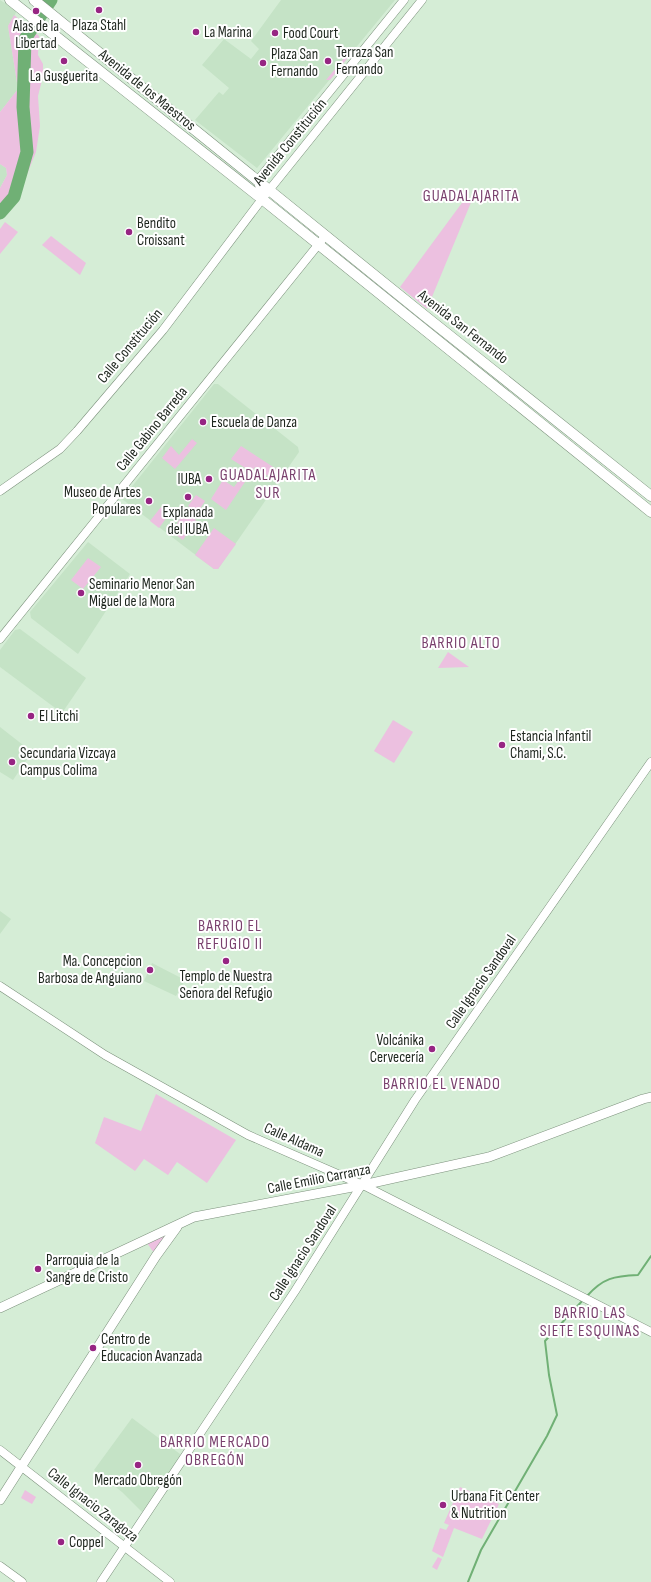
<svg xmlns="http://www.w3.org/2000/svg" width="651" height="1582" viewBox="0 0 651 1582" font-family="'Sofia Sans Condensed',sans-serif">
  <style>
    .built { fill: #c5e3c6 }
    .green { fill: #ecc0e0 }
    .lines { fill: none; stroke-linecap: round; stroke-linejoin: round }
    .stream { stroke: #70b075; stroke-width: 2 }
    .river { stroke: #70b075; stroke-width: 13 }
    .tertiary-casing { stroke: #7c917c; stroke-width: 9 }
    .secondary-casing { stroke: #7c917c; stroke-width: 10 }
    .primary-casing { stroke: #7c917c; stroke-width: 11 }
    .tertiary { stroke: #fff; stroke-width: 8 }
    .secondary { stroke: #fff; stroke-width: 9 }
    .primary { stroke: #fff; stroke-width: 10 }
    .poi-dot { fill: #972583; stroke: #fff; stroke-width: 1.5 }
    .labels { text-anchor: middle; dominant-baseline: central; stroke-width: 4; stroke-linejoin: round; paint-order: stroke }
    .poi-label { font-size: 15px; fill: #1d251d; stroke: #fff; text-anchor: start }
    .street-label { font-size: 15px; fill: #1d251d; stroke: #fff }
    .neighbourhood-label { font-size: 16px; letter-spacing: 1px; fill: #79406d; stroke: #fff }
  </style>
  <rect width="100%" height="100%" fill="#d5edd6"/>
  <g class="built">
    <polygon points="0,0 17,11 8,26 18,89 0,112"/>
    <polygon points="281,0 395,0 257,168 195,120 219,92 223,95 229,88 202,65 224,39 251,59 259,49 251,41"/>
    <polygon points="0,164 6,168 7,175 0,188"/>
    <polygon points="214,384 218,384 298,447 299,452 218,569 214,569 122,499"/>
    <polygon points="88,542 130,574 78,654 31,618 30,612"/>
    <polygon points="20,629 86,678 62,713 0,667 0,650 15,630"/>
    <polygon points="0,727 32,752 13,780 0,772"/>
    <polygon points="0,911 11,919 0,934"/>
    <polygon points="152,963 185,980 176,996 144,981"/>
    <polygon points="132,1418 180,1454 181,1460 157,1498 153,1496 142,1512 122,1492 94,1470"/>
  </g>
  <g class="green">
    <polygon points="14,15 39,36 38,55 43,64 43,76 38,96 40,126 36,152 15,204 0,203 0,188 7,175 6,168 0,164 0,112 18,89 8,26"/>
    <polygon points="349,52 350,55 330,80 326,80"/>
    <polygon points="467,196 472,200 427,309 400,287"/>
    <polygon points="5,222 18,232 0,254 0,229"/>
    <polygon points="51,236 86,263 80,275 42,245"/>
    <polygon points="192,439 197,443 175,469 162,458 171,446 179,455"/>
    <polygon points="241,446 284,474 278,483 255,467 226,510 211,499 223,480 234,487 247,469 231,459"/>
    <polygon points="196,495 205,501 198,512 188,506"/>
    <polygon points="161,507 170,513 159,528 150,521"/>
    <polygon points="184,512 196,520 183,540 172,532"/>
    <polygon points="214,528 236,544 218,569 214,569 195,555"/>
    <polygon points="88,558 101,567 83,589 71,580"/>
    <polygon points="448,652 469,667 438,668"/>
    <polygon points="393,720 413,732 394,763 374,751"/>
    <polygon points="156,1094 236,1140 207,1183 177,1162 168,1175 144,1159 135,1171 95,1143 104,1117 141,1131"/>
    <polygon points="171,1230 154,1253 147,1243"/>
    <polygon points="460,1487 499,1504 482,1539 454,1528 443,1557 432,1551 440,1528 446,1530 449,1525 444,1523"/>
    <polygon points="25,1490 36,1497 32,1504 21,1498"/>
    <polygon points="438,1557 442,1559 437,1570 432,1567"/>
  </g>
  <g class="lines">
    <g class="stream">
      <path d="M587 1296C603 1278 614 1276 638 1275L651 1256"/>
      <polyline points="468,1582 481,1550 547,1436 557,1415 549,1375 545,1341 584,1299"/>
    </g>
    <polyline class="river" points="0,213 14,197 27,152 23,107 25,39 51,0"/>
    <defs>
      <g id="tertiary">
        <polyline points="262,199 258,180 404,0"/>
        <polyline points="0,491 60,449 77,431 163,330 262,199 422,0"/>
        <polyline points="0,639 322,240"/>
        <polyline points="0,986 105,1055 248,1135 365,1186 651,1332"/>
        <polyline points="0,1450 170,1582"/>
        <polyline points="0,1566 22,1582"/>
        <polyline points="101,1582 295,1291 415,1100 651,762"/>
      </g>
      <g id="secondary">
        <polyline points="0,1308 194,1217 363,1185 489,1157 643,1099 651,1097"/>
        <polyline points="0,1500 156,1256 177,1227"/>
      </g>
      <g id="primary">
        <polyline points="10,0 262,199 651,512"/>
        <polyline points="34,0 425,316 651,496"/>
      </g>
    </defs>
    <use href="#tertiary" class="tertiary-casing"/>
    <use href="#secondary" class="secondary-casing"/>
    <use href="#primary" class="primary-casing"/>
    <use href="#tertiary" class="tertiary"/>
    <use href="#secondary" class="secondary"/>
    <use href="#primary" class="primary"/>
  </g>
  <g class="poi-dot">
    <circle cx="99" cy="10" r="4"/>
    <circle cx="36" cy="11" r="4"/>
    <circle cx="196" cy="32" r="4"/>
    <circle cx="275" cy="33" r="4"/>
    <circle cx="64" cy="61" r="4"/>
    <circle cx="328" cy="61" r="4"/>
    <circle cx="263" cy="63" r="4"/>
    <circle cx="129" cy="232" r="4"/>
    <circle cx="203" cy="422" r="4"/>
    <circle cx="209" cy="479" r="4"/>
    <circle cx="188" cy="497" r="4"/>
    <circle cx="149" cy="501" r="4"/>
    <circle cx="81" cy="593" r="4"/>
    <circle cx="31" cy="716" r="4"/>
    <circle cx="502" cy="745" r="4"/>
    <circle cx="12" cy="762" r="4"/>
    <circle cx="226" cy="961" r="4"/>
    <circle cx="150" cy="970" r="4"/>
    <circle cx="432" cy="1049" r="4"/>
    <circle cx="38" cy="1269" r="4"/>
    <circle cx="93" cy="1348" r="4"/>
    <circle cx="138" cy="1465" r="4"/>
    <circle cx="443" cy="1505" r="4"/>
    <circle cx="61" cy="1542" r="4"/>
  </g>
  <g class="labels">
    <g class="poi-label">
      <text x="99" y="25" text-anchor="middle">Plaza Stahl</text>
      <text x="36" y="26" text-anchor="middle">Alas de la<tspan x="36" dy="17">Libertad</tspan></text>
      <text x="204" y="32">La Marina</text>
      <text x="283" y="33">Food Court</text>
      <text x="336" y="52">Terraza San<tspan x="336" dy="17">Fernando</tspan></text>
      <text x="271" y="54">Plaza San<tspan x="271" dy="17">Fernando</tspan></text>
      <text x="64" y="76" text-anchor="middle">La Gusguerita</text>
      <text x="137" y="223">Bendito<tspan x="137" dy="17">Croissant</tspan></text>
      <text x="211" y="422">Escuela de Danza</text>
      <text x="201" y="479" text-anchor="end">IUBA</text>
      <text x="141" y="492" text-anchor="end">Museo de Artes<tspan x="141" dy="17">Populares</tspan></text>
      <text x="188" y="512" text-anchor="middle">Explanada<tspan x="188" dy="17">del IUBA</tspan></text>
      <text x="89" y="584">Seminario Menor San<tspan x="89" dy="17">Miguel de la Mora</tspan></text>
      <text x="39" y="716">El Litchi</text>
      <text x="510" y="736">Estancia Infantil<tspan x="510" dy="17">Chami, S.C.</tspan></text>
      <text x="20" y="753">Secundaria Vizcaya<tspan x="20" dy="17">Campus Colima</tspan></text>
      <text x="142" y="961" text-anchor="end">Ma. Concepcion<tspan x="142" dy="17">Barbosa de Anguiano</tspan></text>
      <text x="226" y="976" text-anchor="middle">Templo de Nuestra<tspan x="226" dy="17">Señora del Refugio</tspan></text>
      <text x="424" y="1040" text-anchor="end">Volcánika<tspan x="424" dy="17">Cervecería</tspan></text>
      <text x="46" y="1260">Parroquia de la<tspan x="46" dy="17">Sangre de Cristo</tspan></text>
      <text x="101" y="1339">Centro de<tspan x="101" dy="17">Educacion Avanzada</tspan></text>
      <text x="138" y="1480" text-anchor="middle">Mercado Obregón</text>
      <text x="451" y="1496">Urbana Fit Center<tspan x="451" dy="17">&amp; Nutrition</tspan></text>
      <text x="69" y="1542">Coppel</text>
    </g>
    <g class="street-label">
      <text transform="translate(147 90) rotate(39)">Avenida de los Maestros</text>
      <text transform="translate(290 142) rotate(-51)">Avenida Constitución</text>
      <text transform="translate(463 327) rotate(38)">Avenida San Fernando</text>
      <text transform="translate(130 346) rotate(-50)">Calle Constitución</text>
      <text transform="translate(152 429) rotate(-51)">Calle Gabino Barreda</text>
      <text transform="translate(481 982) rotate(-55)">Calle Ignacio Sandoval</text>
      <text transform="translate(294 1140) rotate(24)">Calle Aldama</text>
      <text transform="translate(319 1179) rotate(-11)">Calle Emilio Carranza</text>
      <text transform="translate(303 1253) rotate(-57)">Calle Ignacio Sandoval</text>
      <text transform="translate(93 1505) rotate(38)">Calle Ignacio Zaragoza</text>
    </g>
    <g class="neighbourhood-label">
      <text x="471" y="196">GUADALAJARITA</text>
      <text x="268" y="475">GUADALAJARITA<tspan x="268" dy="18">SUR</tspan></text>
      <text x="461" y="643">BARRIO ALTO</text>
      <text x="230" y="926">BARRIO EL<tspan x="230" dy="18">REFUGIO II</tspan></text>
      <text x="442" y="1084">BARRIO EL VENADO</text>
      <text x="590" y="1313">BARRIO LAS<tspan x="590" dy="18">SIETE ESQUINAS</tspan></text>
      <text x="215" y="1442">BARRIO MERCADO<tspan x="215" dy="18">OBREGÓN</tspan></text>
    </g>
  </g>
</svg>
